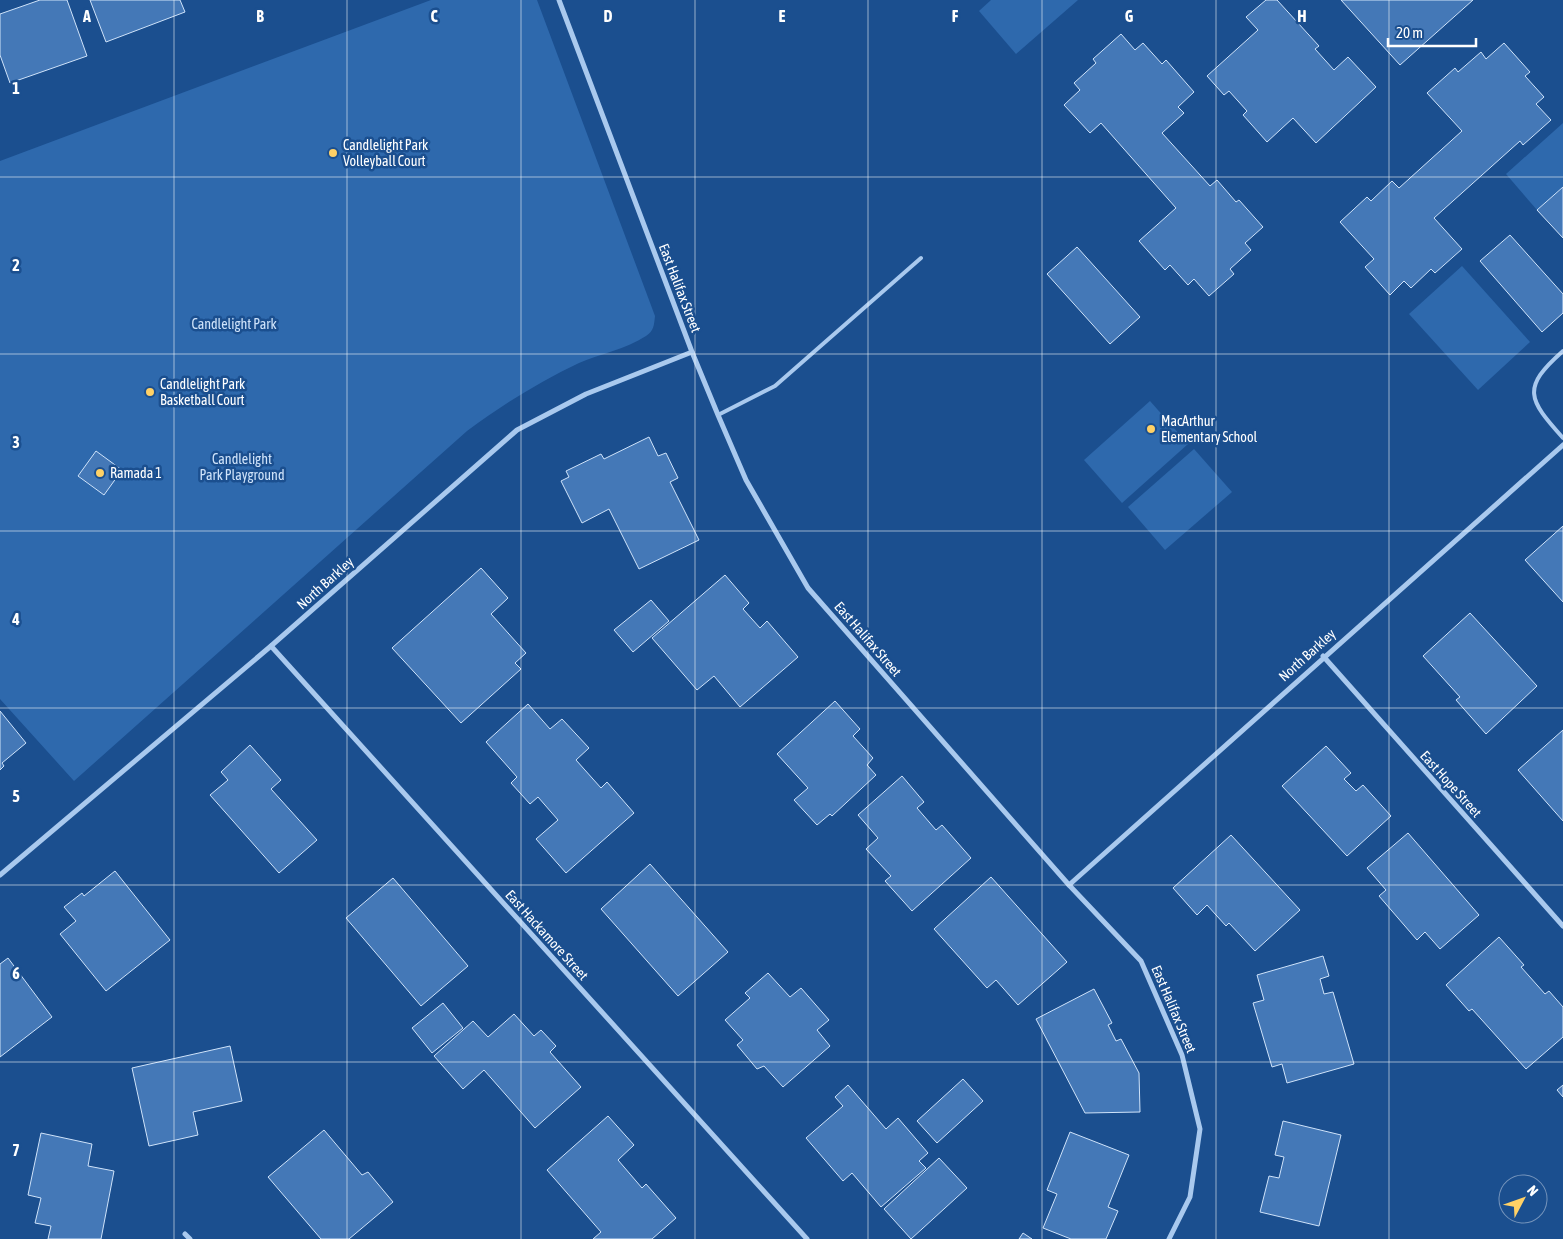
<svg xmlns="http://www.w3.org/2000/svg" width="1563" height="1239" viewBox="0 0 1563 1239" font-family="'Asap Condensed',sans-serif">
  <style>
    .green { fill: #2e69ad }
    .building { fill: #4478b7; stroke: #cfe3fa }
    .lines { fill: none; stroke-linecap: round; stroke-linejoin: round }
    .service { stroke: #a9c9ee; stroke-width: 4 }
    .minor { stroke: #a9c9ee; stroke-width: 5 }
    .grid { fill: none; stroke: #fff; stroke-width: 1; stroke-opacity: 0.55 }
    .poi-dot { fill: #ffd166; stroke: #1b4f8f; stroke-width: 2 }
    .labels { text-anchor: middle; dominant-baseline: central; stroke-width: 5; stroke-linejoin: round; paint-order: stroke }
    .poi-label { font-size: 14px; fill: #fff; stroke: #1b4f8f; text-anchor: start }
    .street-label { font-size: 14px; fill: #fff; stroke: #1b4f8f }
    .park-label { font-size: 14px; fill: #cfe3fa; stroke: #1b4f8f }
    .grid-label { font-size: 16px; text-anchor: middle; font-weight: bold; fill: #fff; stroke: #1b4f8f; stroke-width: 5; stroke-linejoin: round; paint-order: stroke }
  </style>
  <rect width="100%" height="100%" fill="#1b4f8f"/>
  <g class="green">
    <path d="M431 0H537L655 316C654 325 654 331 646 336 626 349 600 354 579 363 539 382 502 405 467 431L74 781 0 699V161Z"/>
    <polygon points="991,0 1078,0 1016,54 979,11"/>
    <polygon points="1563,123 1563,187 1537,210 1506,174"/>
    <polygon points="1462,266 1530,342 1478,390 1409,314"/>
    <polygon points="1150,401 1188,444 1122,503 1084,460"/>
    <polygon points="1194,449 1232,492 1165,550 1128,507"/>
  </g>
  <g class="building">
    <polygon points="40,0 67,0 87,56 10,83 0,55 0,14"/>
    <polygon points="90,0 180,0 185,12 106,42"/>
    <polygon points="1266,0 1277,0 1319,46 1315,49 1334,70 1348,57 1376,87 1316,143 1293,118 1267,142 1243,115 1247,111 1229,91 1224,95 1207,76 1258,30 1246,17"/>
    <polygon points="1341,0 1473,0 1400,65"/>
    <polygon points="1121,34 1135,50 1143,43 1162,64 1166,60 1194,92 1178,107 1184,113 1162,133 1210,186 1217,180 1236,202 1239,200 1263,227 1245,243 1251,250 1230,269 1234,274 1209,296 1194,279 1188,285 1170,265 1165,270 1139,241 1176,208 1101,123 1090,133 1064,105 1080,90 1074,83 1096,63 1093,59"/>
    <polygon points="1504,43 1530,72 1525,76 1544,97 1536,104 1551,120 1523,145 1520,141 1434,218 1462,249 1435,273 1431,269 1411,288 1404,281 1390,295 1365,267 1374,259 1340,222 1367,197 1371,201 1392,181 1399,188 1462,131 1427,93 1455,68 1458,72 1481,52 1486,59"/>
    <polygon points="1563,187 1563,238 1537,210"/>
    <polygon points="1510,235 1563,294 1563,313 1542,332 1480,261"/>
    <polygon points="1077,247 1140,317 1110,344 1047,274"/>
    <polygon points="649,437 658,456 666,453 678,478 670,482 699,540 639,569 609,509 582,523 561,481 569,477 566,471 601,454 604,459"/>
    <polygon points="96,451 122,470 104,495 78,476"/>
    <polygon points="1563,526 1563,602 1525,560"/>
    <polygon points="481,568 508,598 491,614 526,653 515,663 521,669 461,723 392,648"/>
    <polygon points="725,575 749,603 743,609 760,628 767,621 798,657 740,707 714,676 697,690 652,638"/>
    <polygon points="651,600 669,621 633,652 614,630"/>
    <polygon points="1470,613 1537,686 1486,734 1456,700 1460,697 1423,656"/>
    <polygon points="835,701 860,729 853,736 873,758 867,765 876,775 832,816 830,814 817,825 794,800 808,788 777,754"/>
    <polygon points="528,704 550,729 562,719 589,748 576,760 601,788 607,782 634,813 566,873 536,839 558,820 538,797 530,804 511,783 517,777 486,742"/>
    <polygon points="0,711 26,743 2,763 4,766 0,770"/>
    <polygon points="1563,730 1563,821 1518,770"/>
    <polygon points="250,745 281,780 271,789 317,840 279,873 210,795 228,780 221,772"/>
    <polygon points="1326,746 1351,773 1344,779 1356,791 1363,785 1391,816 1347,856 1282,786"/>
    <polygon points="902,776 924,802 917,808 936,830 942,825 971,858 912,911 885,881 891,876 866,849 878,838 858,815"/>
    <polygon points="1408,833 1479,915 1440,949 1425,932 1417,940 1379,896 1386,890 1367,868"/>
    <polygon points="1231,835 1300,910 1255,951 1229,923 1226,926 1207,905 1197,915 1173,888"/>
    <polygon points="650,864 728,952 678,996 601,909"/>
    <polygon points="115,871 170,940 106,991 60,934 76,921 64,907 82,893 84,896"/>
    <polygon points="991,877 1067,962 1018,1005 996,980 987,988 934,929"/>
    <polygon points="393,878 468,966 421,1006 346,918"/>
    <polygon points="1499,937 1524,965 1521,967 1545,994 1549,991 1563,1007 1563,1037 1526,1069 1472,1009 1469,1011 1446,985"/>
    <polygon points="1323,956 1329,976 1320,979 1324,994 1333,992 1354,1064 1287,1083 1282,1064 1272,1067 1253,1003 1264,1000 1257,975"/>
    <polygon points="8,958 52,1017 0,1057 0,964"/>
    <polygon points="768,973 790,997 801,988 829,1020 817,1030 830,1046 783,1087 764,1066 757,1069 737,1045 743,1040 725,1020 750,998 745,993"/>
    <polygon points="1094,989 1112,1023 1108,1025 1116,1041 1121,1039 1139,1073 1140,1112 1085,1113 1036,1019"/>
    <polygon points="443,1003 463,1028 432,1053 412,1028"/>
    <polygon points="514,1014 534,1036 541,1030 556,1046 550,1052 581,1087 535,1128 484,1070 463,1089 434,1056 473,1021 488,1037"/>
    <polygon points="230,1046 242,1101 193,1112 198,1135 149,1146 132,1068"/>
    <polygon points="963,1079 983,1101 937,1143 917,1121"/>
    <polygon points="848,1085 886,1129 898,1118 928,1153 919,1161 926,1168 881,1207 852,1173 843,1181 806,1138 843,1106 835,1097"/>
    <polygon points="1563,1085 1563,1097 1557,1090"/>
    <polygon points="608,1116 634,1145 618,1160 642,1188 646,1184 676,1218 652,1239 593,1239 601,1232 547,1170"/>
    <polygon points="1283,1121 1341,1135 1319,1226 1260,1212 1269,1176 1279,1178 1284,1157 1275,1155"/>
    <polygon points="324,1130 362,1175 368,1172 393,1202 349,1239 321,1239 268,1177"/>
    <polygon points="1070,1132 1129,1155 1108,1207 1118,1211 1106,1239 1071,1239 1043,1228 1057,1194 1047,1190"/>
    <polygon points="41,1133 92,1144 88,1166 114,1171 101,1239 48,1239 51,1226 35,1223 41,1198 28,1195"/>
    <polygon points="939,1158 967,1188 911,1239 884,1209"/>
    <polygon points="1023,1233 1032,1239 1019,1239"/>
  </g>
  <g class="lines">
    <g class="service">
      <path d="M1563 351C1521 388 1528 399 1563 438"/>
      <polyline points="718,415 775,386 921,258"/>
    </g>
    <g class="minor">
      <polyline points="559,0 692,352 718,415 746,480 808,588 1069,885 1141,961 1182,1055 1200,1129 1190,1197 1169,1239"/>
      <polyline points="271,646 807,1239"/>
      <polyline points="1323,656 1563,926"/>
      <polyline points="0,875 271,646 517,430 586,394 692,352"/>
      <polyline points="1069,885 1563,445"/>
      <polyline points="185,1234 190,1239"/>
    </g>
  </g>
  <path class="grid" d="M174 0V1239M347 0V1239M521 0V1239M695 0V1239M868 0V1239M1042 0V1239M1216 0V1239M1389 0V1239M0 177H1563M0 354H1563M0 531H1563M0 708H1563M0 885H1563M0 1062H1563"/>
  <g class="poi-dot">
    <circle cx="333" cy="153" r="5"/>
    <circle cx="150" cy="392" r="5"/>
    <circle cx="1151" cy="429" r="5"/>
    <circle cx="100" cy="473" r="5"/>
  </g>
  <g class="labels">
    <g class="poi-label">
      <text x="343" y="145">Candlelight Park<tspan x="343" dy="16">Volleyball Court</tspan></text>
      <text x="160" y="384">Candlelight Park<tspan x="160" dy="16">Basketball Court</tspan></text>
      <text x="1161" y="421">MacArthur<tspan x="1161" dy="16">Elementary School</tspan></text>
      <text x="110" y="473">Ramada 1</text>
    </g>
    <g class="street-label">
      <text transform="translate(680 288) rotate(69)">East Halifax Street</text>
      <text transform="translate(325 583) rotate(-42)">North Barkley</text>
      <text transform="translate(868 639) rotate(49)">East Halifax Street</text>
      <text transform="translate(1307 655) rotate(-42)">North Barkley</text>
      <text transform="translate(1451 784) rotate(48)">East Hope Street</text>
      <text transform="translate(547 935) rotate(48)">East Hackamore Street</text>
      <text transform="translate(1174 1009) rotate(67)">East Halifax Street</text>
    </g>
    <g class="park-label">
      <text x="234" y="324">Candlelight Park</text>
      <text x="242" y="459">Candlelight<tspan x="242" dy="16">Park Playground</tspan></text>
    </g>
  </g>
  <g class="grid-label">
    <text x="87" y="22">A</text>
    <text x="260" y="22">B</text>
    <text x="434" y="22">C</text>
    <text x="608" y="22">D</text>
    <text x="782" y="22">E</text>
    <text x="955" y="22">F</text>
    <text x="1129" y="22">G</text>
    <text x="1302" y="22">H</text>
    <text x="16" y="94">1</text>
    <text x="16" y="271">2</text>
    <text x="16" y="448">3</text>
    <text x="16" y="625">4</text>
    <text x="16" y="802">5</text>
    <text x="16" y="979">6</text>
    <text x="16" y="1156">7</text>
  </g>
  <g transform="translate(1523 1199) rotate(49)"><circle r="24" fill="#1b4f8f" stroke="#7695bc"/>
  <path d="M0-4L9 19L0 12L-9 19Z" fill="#ffd166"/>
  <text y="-8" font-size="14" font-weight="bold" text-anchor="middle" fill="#ffffff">N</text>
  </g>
  <path d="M1388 38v8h88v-8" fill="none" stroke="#ffffff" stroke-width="2.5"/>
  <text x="1396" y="38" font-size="15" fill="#ffffff" stroke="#1b4f8f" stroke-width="4" paint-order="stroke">20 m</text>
</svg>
